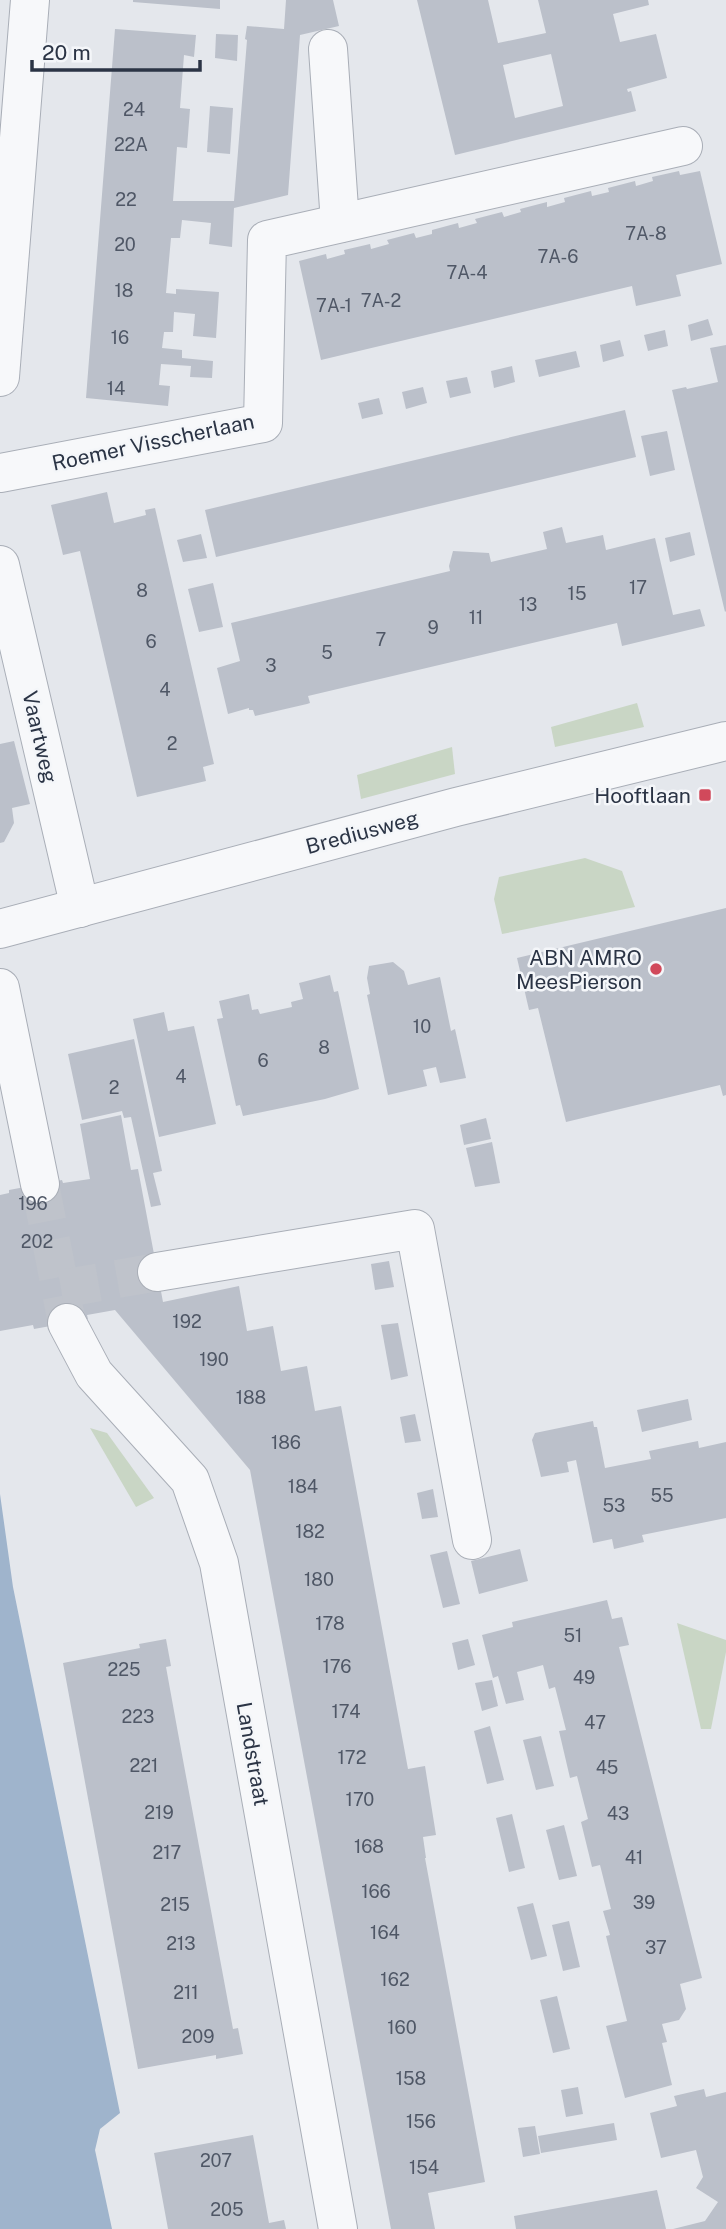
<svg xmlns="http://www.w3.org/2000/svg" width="726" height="2229" viewBox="0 0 726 2229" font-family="'Public Sans',sans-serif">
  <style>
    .green { fill: #c9d6c5 }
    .water { fill: #9fb4cc }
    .building { fill: #bbc0ca; fill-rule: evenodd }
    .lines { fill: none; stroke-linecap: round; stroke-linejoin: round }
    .minor-tunnel { stroke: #bfc3cb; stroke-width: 38; stroke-dasharray: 38 19; stroke-linecap: butt }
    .minor-casing { stroke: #a9aeb7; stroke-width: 40 }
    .minor { stroke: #f7f8fa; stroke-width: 38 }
    .poi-dot { fill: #d1495b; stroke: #f4f6f9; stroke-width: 2.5 }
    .labels { text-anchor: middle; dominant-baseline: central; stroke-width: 5; stroke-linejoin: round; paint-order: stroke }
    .number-label { font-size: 18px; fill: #4f5766 }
    .street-label { font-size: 21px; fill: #2b3445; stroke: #f4f6f9 }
    .poi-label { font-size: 21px; fill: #2b3445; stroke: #f4f6f9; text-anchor: end }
  </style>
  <rect width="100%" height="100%" fill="#e4e7ec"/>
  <g class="green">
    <polygon points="637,703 644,727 555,747 551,727"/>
    <polygon points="452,747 455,774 361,799 357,775"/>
    <polygon points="585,858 622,871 635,907 502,934 494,899 499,877"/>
    <polygon points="90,1428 107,1433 154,1498 136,1507"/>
    <polygon points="677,1623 726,1640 726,1652 711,1729 701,1729"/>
  </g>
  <polygon class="water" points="0,1494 13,1587 120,2113 100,2129 95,2150 112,2229 0,2229"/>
  <g class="building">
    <polygon points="133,0 220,0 220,9 133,2"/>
    <polygon points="286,0 333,0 339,26 300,35 288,195 234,208 232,247 209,244 211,223 182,220 180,238 171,238 166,293 176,294 176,289 219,292 216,338 193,336 195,314 174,312 173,332 164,332 162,348 182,350 182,358 213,361 212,378 190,377 191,366 161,364 159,385 170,386 168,406 86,398 115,29 196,35 194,57 184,55 180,108 190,109 187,148 177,147 173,201 234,201 247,40 245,39 247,26 284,29"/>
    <path d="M417 0H488L498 43 546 33 538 0H648L649 5 613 14 620 42 656 34 667 78 627 89 628 92 631 91 636 111 455 155ZM551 54 563 106 515 118 503 65Z"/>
    <polygon points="216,34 238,35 237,61 215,58"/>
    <polygon points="210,106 233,108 230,154 207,152"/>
    <polygon points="679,171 680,175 700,171 722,264 676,275 681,296 636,306 632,286 321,360 299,261 326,254 327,259 345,254 344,250 370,244 371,249 389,244 387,240 414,233 416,238 432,234 432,230 458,223 459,228 477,223 475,219 502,212 504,217 521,212 520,209 547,202 547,207 565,202 564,198 591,191 592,196 609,192 608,188 635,181 636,186 653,181 652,177"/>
    <polygon points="708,319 713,335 691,341 688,325"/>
    <polygon points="665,330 668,346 648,351 644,335"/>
    <polygon points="620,340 624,356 603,362 600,345"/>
    <polygon points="726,345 726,611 725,612 672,390 686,387 687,389 718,382 710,348"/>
    <polygon points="576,351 580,367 539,377 535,360"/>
    <polygon points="512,366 515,382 494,388 491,371"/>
    <polygon points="467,377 471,393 450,398 446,381"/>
    <polygon points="423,387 427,403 406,409 402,392"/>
    <polygon points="379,398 383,414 362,419 358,403"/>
    <polygon points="625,410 636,457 216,557 205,510"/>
    <polygon points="667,431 675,470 650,476 641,436"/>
    <polygon points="107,492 114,523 146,515 145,510 155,508 214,764 203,767 206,781 137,797 80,551 63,555 51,505"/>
    <polygon points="562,527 566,543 603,535 606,550 655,538 673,615 700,609 705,626 622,646 617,623 308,696 310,703 307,704 255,716 253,710 249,710 249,708 228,714 217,668 240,661 231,623 450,571 449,566 453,551 489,553 491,562 547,549 543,532"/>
    <polygon points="690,532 695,555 670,562 665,538"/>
    <polygon points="201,534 207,558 183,562 177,540"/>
    <polygon points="213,583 223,627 199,632 188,589"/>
    <polygon points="14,741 30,804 12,808 14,823 4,842 0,843 0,744"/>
    <polygon points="726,908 726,1095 723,1096 720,1085 566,1122 538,1008 529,1010 517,958"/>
    <polygon points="393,962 404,971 408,985 440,977 451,1031 455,1029 466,1078 440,1083 436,1067 423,1070 427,1086 388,1095 367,995 370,994 367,978 369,966"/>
    <polygon points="330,975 334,992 338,991 359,1089 325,1099 243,1116 240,1105 236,1106 217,1019 223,1018 219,1001 249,994 252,1010 258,1009 260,1014 292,1007 291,1002 303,999 299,983"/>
    <polygon points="164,1012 168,1031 194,1026 216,1124 159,1137 133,1019"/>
    <polygon points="134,1039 162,1171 153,1173 161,1205 151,1207 131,1117 124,1118 122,1111 82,1120 68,1054"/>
    <polygon points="121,1115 131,1170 138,1169 163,1302 239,1286 247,1331 273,1326 281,1371 307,1366 315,1411 341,1406 408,1769 425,1766 436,1835 423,1837 426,1858 425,1858 485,2182 428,2193 435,2229 391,2229 250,1470 115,1310 87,1315 88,1319 67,1323 34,1329 33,1325 0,1331 0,1195 9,1193 9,1190 62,1180 63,1183 90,1179 80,1124"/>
    <polygon points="486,1118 491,1139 464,1145 460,1125"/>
    <polygon points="492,1142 500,1183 475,1187 466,1148"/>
    <polygon points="389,1261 394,1287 375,1290 371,1264"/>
    <polygon points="398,1323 408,1376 391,1380 381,1325"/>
    <polygon points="688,1399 692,1420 642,1432 637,1410"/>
    <polygon points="415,1414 421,1441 405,1443 400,1417"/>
    <polygon points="593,1421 594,1427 597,1427 605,1468 651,1459 649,1451 673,1446 698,1441 699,1448 726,1442 726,1518 642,1535 644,1542 614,1549 612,1539 593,1543 576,1460 567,1462 569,1472 541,1477 532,1440 535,1433"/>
    <polygon points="433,1489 438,1517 422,1519 417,1493"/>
    <polygon points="520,1549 528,1581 479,1594 471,1561"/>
    <polygon points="447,1551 460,1604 443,1608 430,1555"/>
    <polygon points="607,1600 612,1619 622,1617 629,1645 619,1647 702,1978 680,1984 686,2009 679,2020 662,2024 667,2042 662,2043 672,2085 625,2098 606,2026 627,2021 606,1936 610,1935 603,1911 611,1909 600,1865 592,1867 581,1822 588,1819 577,1776 570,1778 559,1731 566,1730 555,1687 549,1689 543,1665 517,1672 524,1700 506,1704 498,1676 493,1678 482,1635 513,1627 512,1622"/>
    <polygon points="166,1639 171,1666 166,1667 178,1733 233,2029 238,2028 243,2054 216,2059 216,2055 138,2069 63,1663 140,1648 139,1644"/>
    <polygon points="468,1639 475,1665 458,1670 452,1643"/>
    <polygon points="492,1680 498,1706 482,1711 475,1683"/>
    <polygon points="490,1726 504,1780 487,1784 474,1731"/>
    <polygon points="541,1736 554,1786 536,1790 523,1740"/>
    <polygon points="512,1814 525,1868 509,1872 496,1818"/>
    <polygon points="564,1825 577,1876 559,1880 546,1830"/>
    <polygon points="533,1903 547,1956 531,1960 517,1907"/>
    <polygon points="569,1921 580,1967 563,1971 552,1925"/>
    <polygon points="557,1996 570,2049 553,2053 540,2000"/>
    <polygon points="578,2087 583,2114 566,2117 561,2090"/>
    <polygon points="704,2089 706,2097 726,2092 726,2229 673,2229 705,2221 718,2202 696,2188 703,2177 696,2150 661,2158 650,2113 677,2106 674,2096"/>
    <polygon points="614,2123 617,2140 541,2153 538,2136"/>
    <polygon points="535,2126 540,2154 523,2157 518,2128"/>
    <polygon points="253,2135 269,2223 284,2220 286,2229 168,2229 154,2153"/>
    <polygon points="657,2190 666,2229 516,2229 514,2216"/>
  </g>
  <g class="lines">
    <g class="minor-tunnel">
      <polyline points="40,1184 67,1323"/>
      <polyline points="61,1289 157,1272"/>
    </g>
    <defs>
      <g id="minor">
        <polyline points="328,49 340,223"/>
        <polyline points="0,377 30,0"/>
        <polyline points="0,473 263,423 267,240 683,146"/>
        <polyline points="0,565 80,908"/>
        <polyline points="0,929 456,807 726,741"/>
        <polyline points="0,988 40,1184"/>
        <polyline points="157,1272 415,1229 472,1540"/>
        <polyline points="67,1323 94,1374 190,1480 219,1563 338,2229"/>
      </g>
    </defs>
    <use href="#minor" class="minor-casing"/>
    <use href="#minor" class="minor"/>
  </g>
  <g class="poi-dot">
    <rect x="698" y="788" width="14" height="14" rx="3.5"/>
    <circle cx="656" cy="969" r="7"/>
  </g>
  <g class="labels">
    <g class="number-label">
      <text x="134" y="109">24</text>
      <text x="131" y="144">22A</text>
      <text x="126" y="199">22</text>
      <text x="646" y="233">7A-8</text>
      <text x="125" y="244">20</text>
      <text x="558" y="256">7A-6</text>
      <text x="467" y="272">7A-4</text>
      <text x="124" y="290">18</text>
      <text x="381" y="300">7A-2</text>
      <text x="334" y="305">7A-1</text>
      <text x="120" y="337">16</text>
      <text x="116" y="388">14</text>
      <text x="638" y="587">17</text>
      <text x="142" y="590">8</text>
      <text x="577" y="593">15</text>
      <text x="528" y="604">13</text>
      <text x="476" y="617">11</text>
      <text x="433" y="627">9</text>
      <text x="381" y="639">7</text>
      <text x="151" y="641">6</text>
      <text x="327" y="652">5</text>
      <text x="271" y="665">3</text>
      <text x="165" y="689">4</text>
      <text x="172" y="743">2</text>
      <text x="422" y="1026">10</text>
      <text x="324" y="1047">8</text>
      <text x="263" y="1060">6</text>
      <text x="181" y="1076">4</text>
      <text x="114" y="1087">2</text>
      <text x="33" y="1203">196</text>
      <text x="37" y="1241">202</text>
      <text x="187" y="1321">192</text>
      <text x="214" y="1359">190</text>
      <text x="251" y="1397">188</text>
      <text x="286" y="1442">186</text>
      <text x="303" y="1486">184</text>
      <text x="662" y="1495">55</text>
      <text x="614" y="1505">53</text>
      <text x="310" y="1531">182</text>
      <text x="319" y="1579">180</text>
      <text x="330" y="1623">178</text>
      <text x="573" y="1635">51</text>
      <text x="337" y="1666">176</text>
      <text x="124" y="1669">225</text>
      <text x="584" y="1677">49</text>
      <text x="346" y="1711">174</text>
      <text x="138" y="1716">223</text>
      <text x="595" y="1722">47</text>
      <text x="352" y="1757">172</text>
      <text x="144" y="1765">221</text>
      <text x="607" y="1767">45</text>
      <text x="360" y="1799">170</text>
      <text x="159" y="1812">219</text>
      <text x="618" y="1813">43</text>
      <text x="369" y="1846">168</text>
      <text x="167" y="1852">217</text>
      <text x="634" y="1857">41</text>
      <text x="376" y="1891">166</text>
      <text x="644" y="1902">39</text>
      <text x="175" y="1904">215</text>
      <text x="385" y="1932">164</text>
      <text x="181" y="1943">213</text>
      <text x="656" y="1947">37</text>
      <text x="395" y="1979">162</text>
      <text x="186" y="1992">211</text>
      <text x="402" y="2027">160</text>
      <text x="198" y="2036">209</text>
      <text x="411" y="2078">158</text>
      <text x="421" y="2121">156</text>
      <text x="216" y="2160">207</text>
      <text x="424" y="2167">154</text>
      <text x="227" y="2209">205</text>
    </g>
    <g class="street-label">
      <text transform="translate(153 442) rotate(-12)">Roemer Visscherlaan</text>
      <text transform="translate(40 737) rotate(77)">Vaartweg</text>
      <text transform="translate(362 832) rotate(-15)">Brediusweg</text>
      <text transform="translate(253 1754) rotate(80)">Landstraat</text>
    </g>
    <g class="poi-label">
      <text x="691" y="795">Hooftlaan</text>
      <text x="642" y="957">ABN AMRO<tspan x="642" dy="24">MeesPierson</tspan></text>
    </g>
  </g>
  <path d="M32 60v10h168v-10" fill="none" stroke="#2b3445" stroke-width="3.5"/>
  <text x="42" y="60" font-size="21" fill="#2b3445" stroke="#f4f6f9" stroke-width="5" paint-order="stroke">20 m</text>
</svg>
